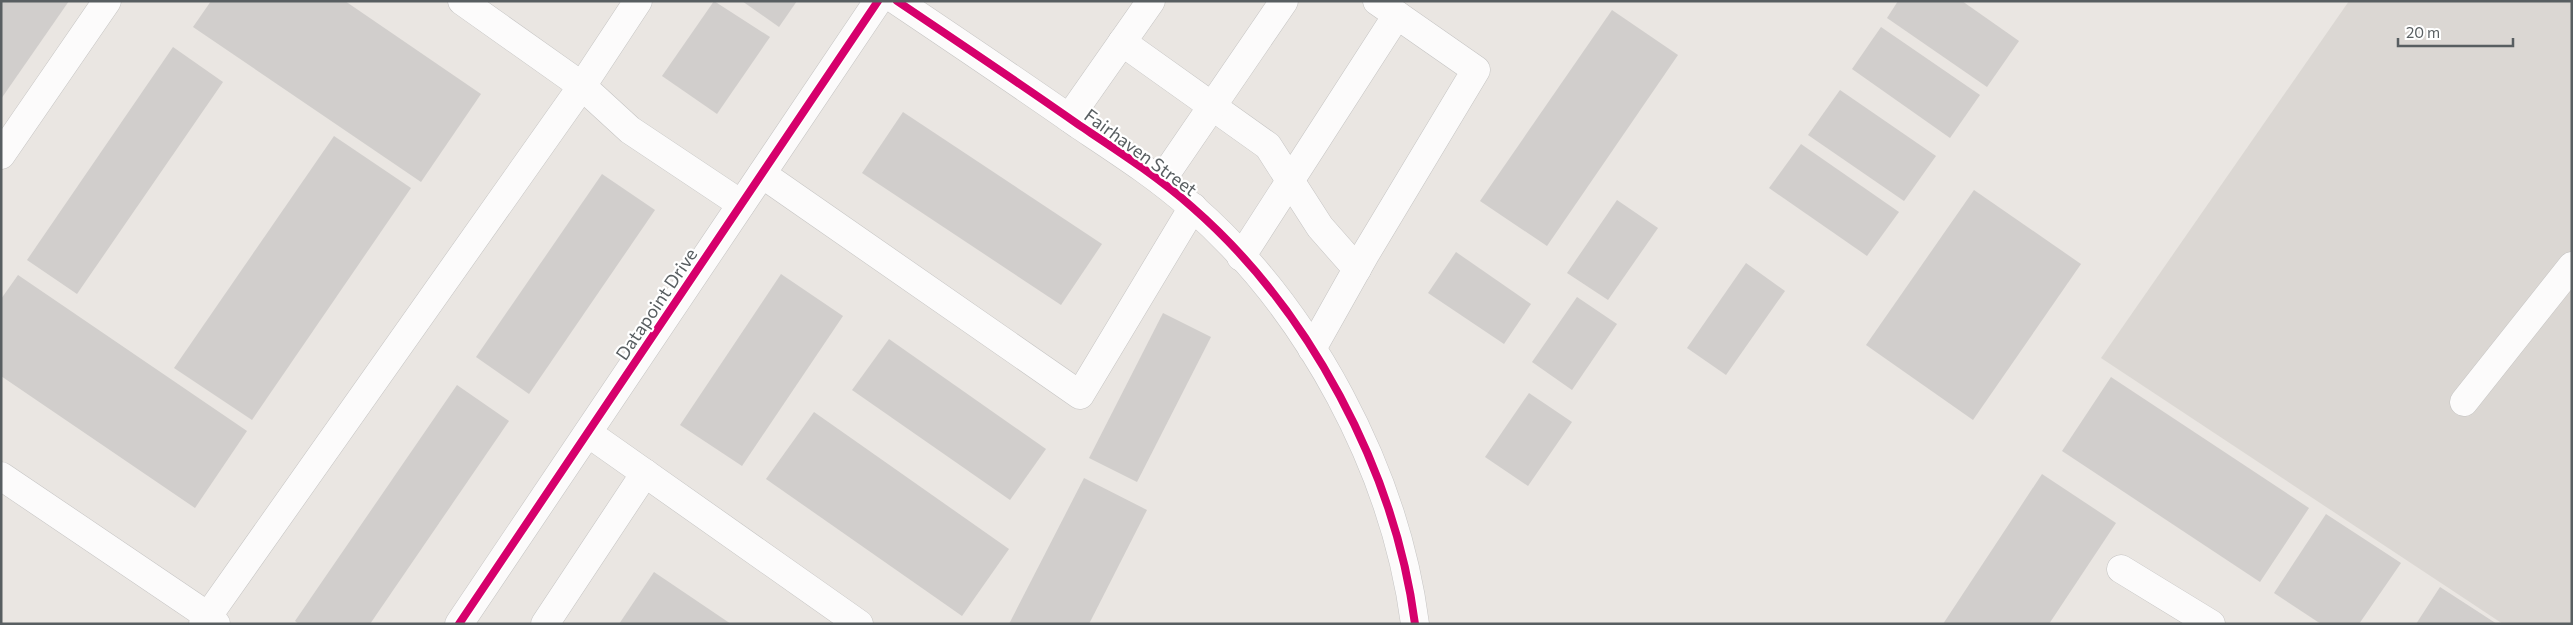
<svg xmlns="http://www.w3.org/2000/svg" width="2573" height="625" viewBox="0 0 2573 625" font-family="Commissioner,sans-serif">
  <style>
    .industrial { fill: #dbd7d3 }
    .building { fill: #d1cecc }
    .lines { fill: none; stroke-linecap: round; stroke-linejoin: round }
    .minor-casing { stroke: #c5c4c3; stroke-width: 29 }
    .minor { stroke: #fcfbfb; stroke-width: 28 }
    .cycleway-casing { stroke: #fff; stroke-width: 11 }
    .cycleway { stroke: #d6006c; stroke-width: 8 }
    .labels { text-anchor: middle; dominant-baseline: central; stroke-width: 4.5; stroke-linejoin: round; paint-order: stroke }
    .street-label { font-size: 18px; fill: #585e61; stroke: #fff }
  </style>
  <rect width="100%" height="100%" fill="#eae6e2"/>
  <polygon class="industrial" points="2349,1 2572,1 2572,624 2503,624 2101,358"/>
  <g class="building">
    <polygon points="1,1 69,1 1,99"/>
    <polygon points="211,1 345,1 481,94 421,182 193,27"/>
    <polygon points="714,1 770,37 717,114 662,76"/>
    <polygon points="742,1 797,1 779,27"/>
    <polygon points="1898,1 1962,1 2019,41 1987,87 1887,18"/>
    <polygon points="1612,10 1678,55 1547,246 1480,201"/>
    <polygon points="1881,27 1980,95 1950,138 1852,69"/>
    <polygon points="173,47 223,82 77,294 27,260"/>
    <polygon points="1840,90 1936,156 1904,201 1808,135"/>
    <polygon points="903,112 1102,244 1061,305 862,173"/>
    <polygon points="334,136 411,188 252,420 174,368"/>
    <polygon points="1801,144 1899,212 1867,256 1769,188"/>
    <polygon points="602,174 655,210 529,394 476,357"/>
    <polygon points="1974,190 2081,264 1973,420 1866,345"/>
    <polygon points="1617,200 1658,228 1608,300 1567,273"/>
    <polygon points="1456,252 1531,304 1504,344 1428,293"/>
    <polygon points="1746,263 1785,291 1726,375 1687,348"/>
    <polygon points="781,274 843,316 742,466 680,425"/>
    <polygon points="18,275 247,431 195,508 1,376 1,299"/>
    <polygon points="1577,297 1617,324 1572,390 1532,362"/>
    <polygon points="1163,313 1211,337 1137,482 1089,458"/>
    <polygon points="889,339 1046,449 1010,500 852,390"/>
    <polygon points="2111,377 2309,508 2260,582 2062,451"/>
    <polygon points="457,385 509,421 370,624 299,624 295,621"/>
    <polygon points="1529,393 1572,422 1528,486 1485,457"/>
    <polygon points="814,412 1009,549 962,616 766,479"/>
    <polygon points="2042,474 2116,523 2049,624 1943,624"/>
    <polygon points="1084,478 1147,510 1089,624 1009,624"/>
    <polygon points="2326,514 2401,563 2359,624 2321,624 2274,593"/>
    <polygon points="654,572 731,624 619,624"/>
    <polygon points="2440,587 2497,624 2416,624"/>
  </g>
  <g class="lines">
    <defs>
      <g id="minor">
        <polyline points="462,1 582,86 630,130 741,204"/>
        <path d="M897 1C958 42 1019 83 1079 125 1118 151 1157 176 1192 207 1309 309 1395 470 1415 624"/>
        <polyline points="1122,42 1268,146 1320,227 1357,269"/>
        <polyline points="1069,118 1151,1"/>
        <polyline points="1,155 107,1"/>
        <polyline points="762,174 1080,395 1193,207"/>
        <polyline points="1161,181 1284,1"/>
        <polyline points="1241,257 1397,15"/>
        <polyline points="1312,349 1366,253 1476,70 1377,1"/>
        <polyline points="2464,402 2572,266"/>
        <polyline points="588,433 859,624"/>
        <polyline points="1,476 208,616 203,624"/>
        <polyline points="2121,569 2211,624"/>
        <polyline points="216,624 208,616 582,86 638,1"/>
        <polyline points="459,624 878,1"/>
        <polyline points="545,624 645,473"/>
      </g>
    </defs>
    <use href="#minor" class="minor-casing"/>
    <use href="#minor" class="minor"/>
    <defs>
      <g id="cycleway">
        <path d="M897 1C958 42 1019 83 1079 125 1118 151 1157 176 1192 207 1309 309 1395 470 1415 624"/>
        <polyline points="459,624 878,1"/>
      </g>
    </defs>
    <use href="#cycleway" class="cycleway-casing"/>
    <use href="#cycleway" class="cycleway"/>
  </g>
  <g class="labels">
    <g class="street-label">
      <text transform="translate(1141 152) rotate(36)">Fairhaven Street</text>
      <text transform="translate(656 304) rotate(-56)">Datapoint Drive</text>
    </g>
  </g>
  <rect width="2573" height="625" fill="none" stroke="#585e61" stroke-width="5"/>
  <path d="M2398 38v8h115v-8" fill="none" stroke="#585e61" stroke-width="2.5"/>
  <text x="2406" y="38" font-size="15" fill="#585e61" stroke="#ffffff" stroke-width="4" paint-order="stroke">20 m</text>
</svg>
